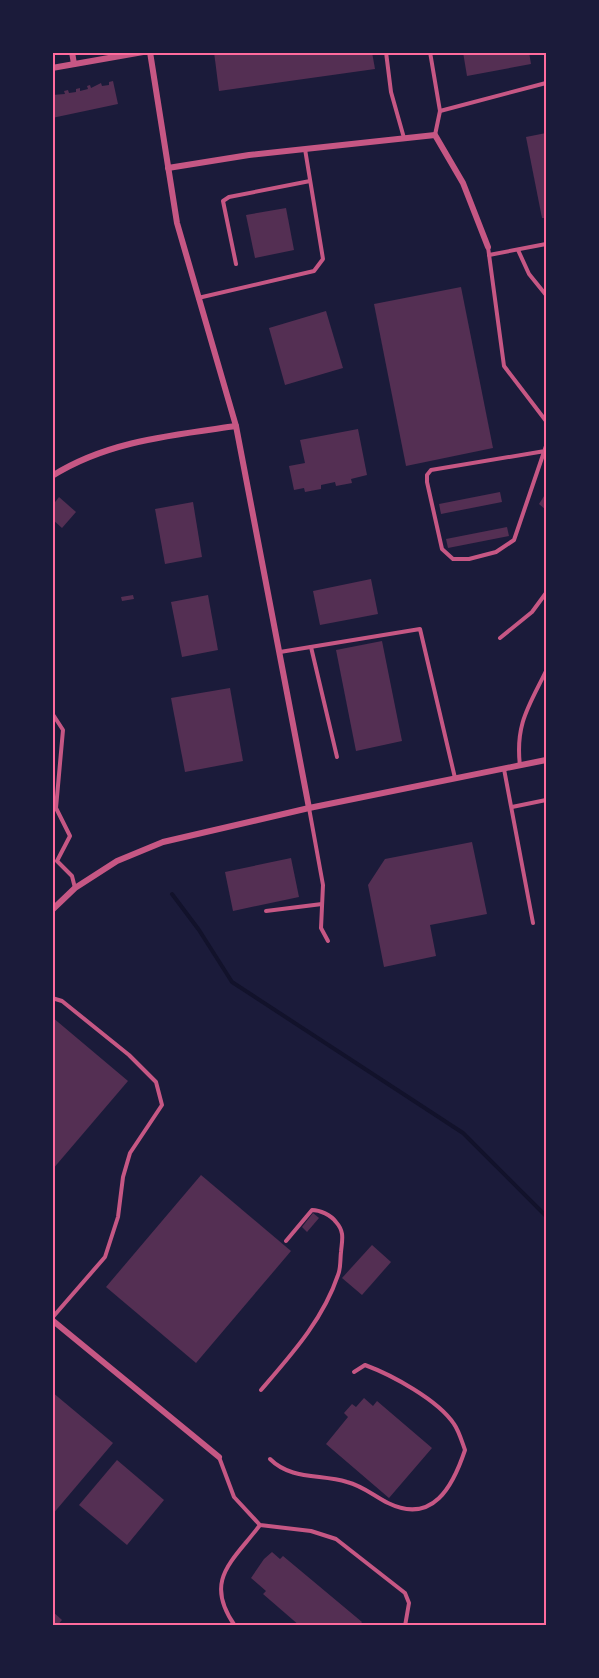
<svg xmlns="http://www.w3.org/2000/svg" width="599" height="1678" viewBox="0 0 599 1678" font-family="Manrope,sans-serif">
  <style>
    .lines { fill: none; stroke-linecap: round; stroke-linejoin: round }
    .stream { stroke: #12122b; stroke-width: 4 }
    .building { fill: #542f53 }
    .service { stroke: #c65784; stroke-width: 4 }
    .minor { stroke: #c65784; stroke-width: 6 }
    .neatline { fill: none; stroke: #ff6b9d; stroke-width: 2 }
  </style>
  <rect width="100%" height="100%" fill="#1b1b3a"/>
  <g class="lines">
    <polyline class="stream" points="172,894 199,930 232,982 463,1133 546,1216"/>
  </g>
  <g class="building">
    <polygon points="214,52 372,52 375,69 219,91"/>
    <polygon points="463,52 529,52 531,64 467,76"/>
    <polygon points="113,81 118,104 52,118 52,95 65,94 64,91 68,90 69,93 76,92 76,89 80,88 80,91 88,89 87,86 90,85 91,88 101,83 102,86 109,85 109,82"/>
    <polygon points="546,133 546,218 542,218 526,137"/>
    <polygon points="286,208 294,250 255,258 246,215"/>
    <polygon points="461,287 493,448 406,466 374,304"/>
    <polygon points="326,311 343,368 285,385 269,328"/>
    <polygon points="358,429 367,475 351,479 352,483 336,486 335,482 321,485 321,489 305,492 304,488 294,490 289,466 305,463 300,440"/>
    <polygon points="500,492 502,502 441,514 439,504"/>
    <polygon points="546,493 546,510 539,504"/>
    <polygon points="59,497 76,512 62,528 52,519 52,506"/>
    <polygon points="193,502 202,557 165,564 155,509"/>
    <polygon points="507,527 509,536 448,548 446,539"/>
    <polygon points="371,579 378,614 320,625 313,591"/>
    <polygon points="133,595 134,599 122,601 121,597"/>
    <polygon points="208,595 218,650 182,657 171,602"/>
    <polygon points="382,641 402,741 356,751 336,650"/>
    <polygon points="230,688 243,761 185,772 171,698"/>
    <polygon points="472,842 487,914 430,925 436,956 384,967 368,885 381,865 385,859"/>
    <polygon points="291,858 299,897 233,911 225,872"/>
    <polygon points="52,1017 128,1081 52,1170"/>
    <polygon points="201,1175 291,1251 196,1363 106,1287"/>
    <polygon points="313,1213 319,1218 307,1232 302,1227"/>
    <polygon points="372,1245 391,1262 362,1295 342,1278"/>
    <polygon points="52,1392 113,1443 52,1515"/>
    <polygon points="364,1398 373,1406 377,1401 432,1448 389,1498 326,1444 348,1417 344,1413 352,1404 356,1407"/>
    <polygon points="117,1460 164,1500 127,1545 79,1505"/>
    <polygon points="272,1552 280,1559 283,1556 362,1622 359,1626 300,1626 263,1594 266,1591 251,1578 264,1559"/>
    <polygon points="52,1611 62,1620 57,1626 52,1626"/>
  </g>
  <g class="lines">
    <g class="service">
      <polyline points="386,52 391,92 404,138"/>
      <polyline points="430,52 440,111 435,135"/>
      <polyline points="440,111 546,83"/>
      <polyline points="488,247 504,366 546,421"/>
      <polyline points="518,250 529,274 546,295"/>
      <polyline points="489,255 546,244"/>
      <polyline points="236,264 223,201 229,197 310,181"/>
      <polyline points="198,298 314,271 323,259 305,149"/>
      <polyline points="545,451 431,470 427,475 427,482 442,549 453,559 469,559 496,552 514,540 546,446"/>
      <polyline points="500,638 532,612 546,593"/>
      <polyline points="311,647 337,757"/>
      <polyline points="280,652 420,629 455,778"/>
      <polyline points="52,713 63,730 56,808 70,836 57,861 72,876 75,888"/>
      <path d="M520 766C515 724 529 706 546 671"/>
      <polyline points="504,769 533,923"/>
      <polyline points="512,807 546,800"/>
      <polyline points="309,808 323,885 321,928 328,941"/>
      <polyline points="266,911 322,904"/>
      <polyline points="52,998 62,1001 129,1055 156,1082 162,1105 130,1153 123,1177 118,1217 105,1257 52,1318"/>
      <path d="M261 1390C291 1355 323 1320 338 1275 341 1268 340 1260 341 1252 342 1240 345 1232 336 1222 331 1215 320 1210 312 1210L286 1241"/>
      <polyline points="219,1457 234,1497 260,1525 311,1531 336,1539 405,1593 409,1603 405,1626"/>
      <path d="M270 1459C291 1480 320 1474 347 1482 363 1486 374 1496 388 1503 433 1525 453 1486 465 1450 462 1442 459 1431 454 1424 438 1400 392 1375 365 1365L354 1372"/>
      <path d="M235 1626C203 1580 232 1562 260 1525"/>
    </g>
    <g class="minor">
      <polyline points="72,52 74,64"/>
      <polyline points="150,52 177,223 236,426 309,808"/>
      <polyline points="52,68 143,52"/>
      <polyline points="168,168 249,155 435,135 463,183 488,247"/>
      <path d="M52 476C107 441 173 435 236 426"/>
      <polyline points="52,910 75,888 117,861 163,842 309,808 546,760"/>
      <polyline points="52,1320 219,1457"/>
    </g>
  </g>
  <rect width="599" height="1678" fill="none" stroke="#1b1b3a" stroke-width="108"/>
  <rect x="54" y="54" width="491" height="1570" class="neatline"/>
</svg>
